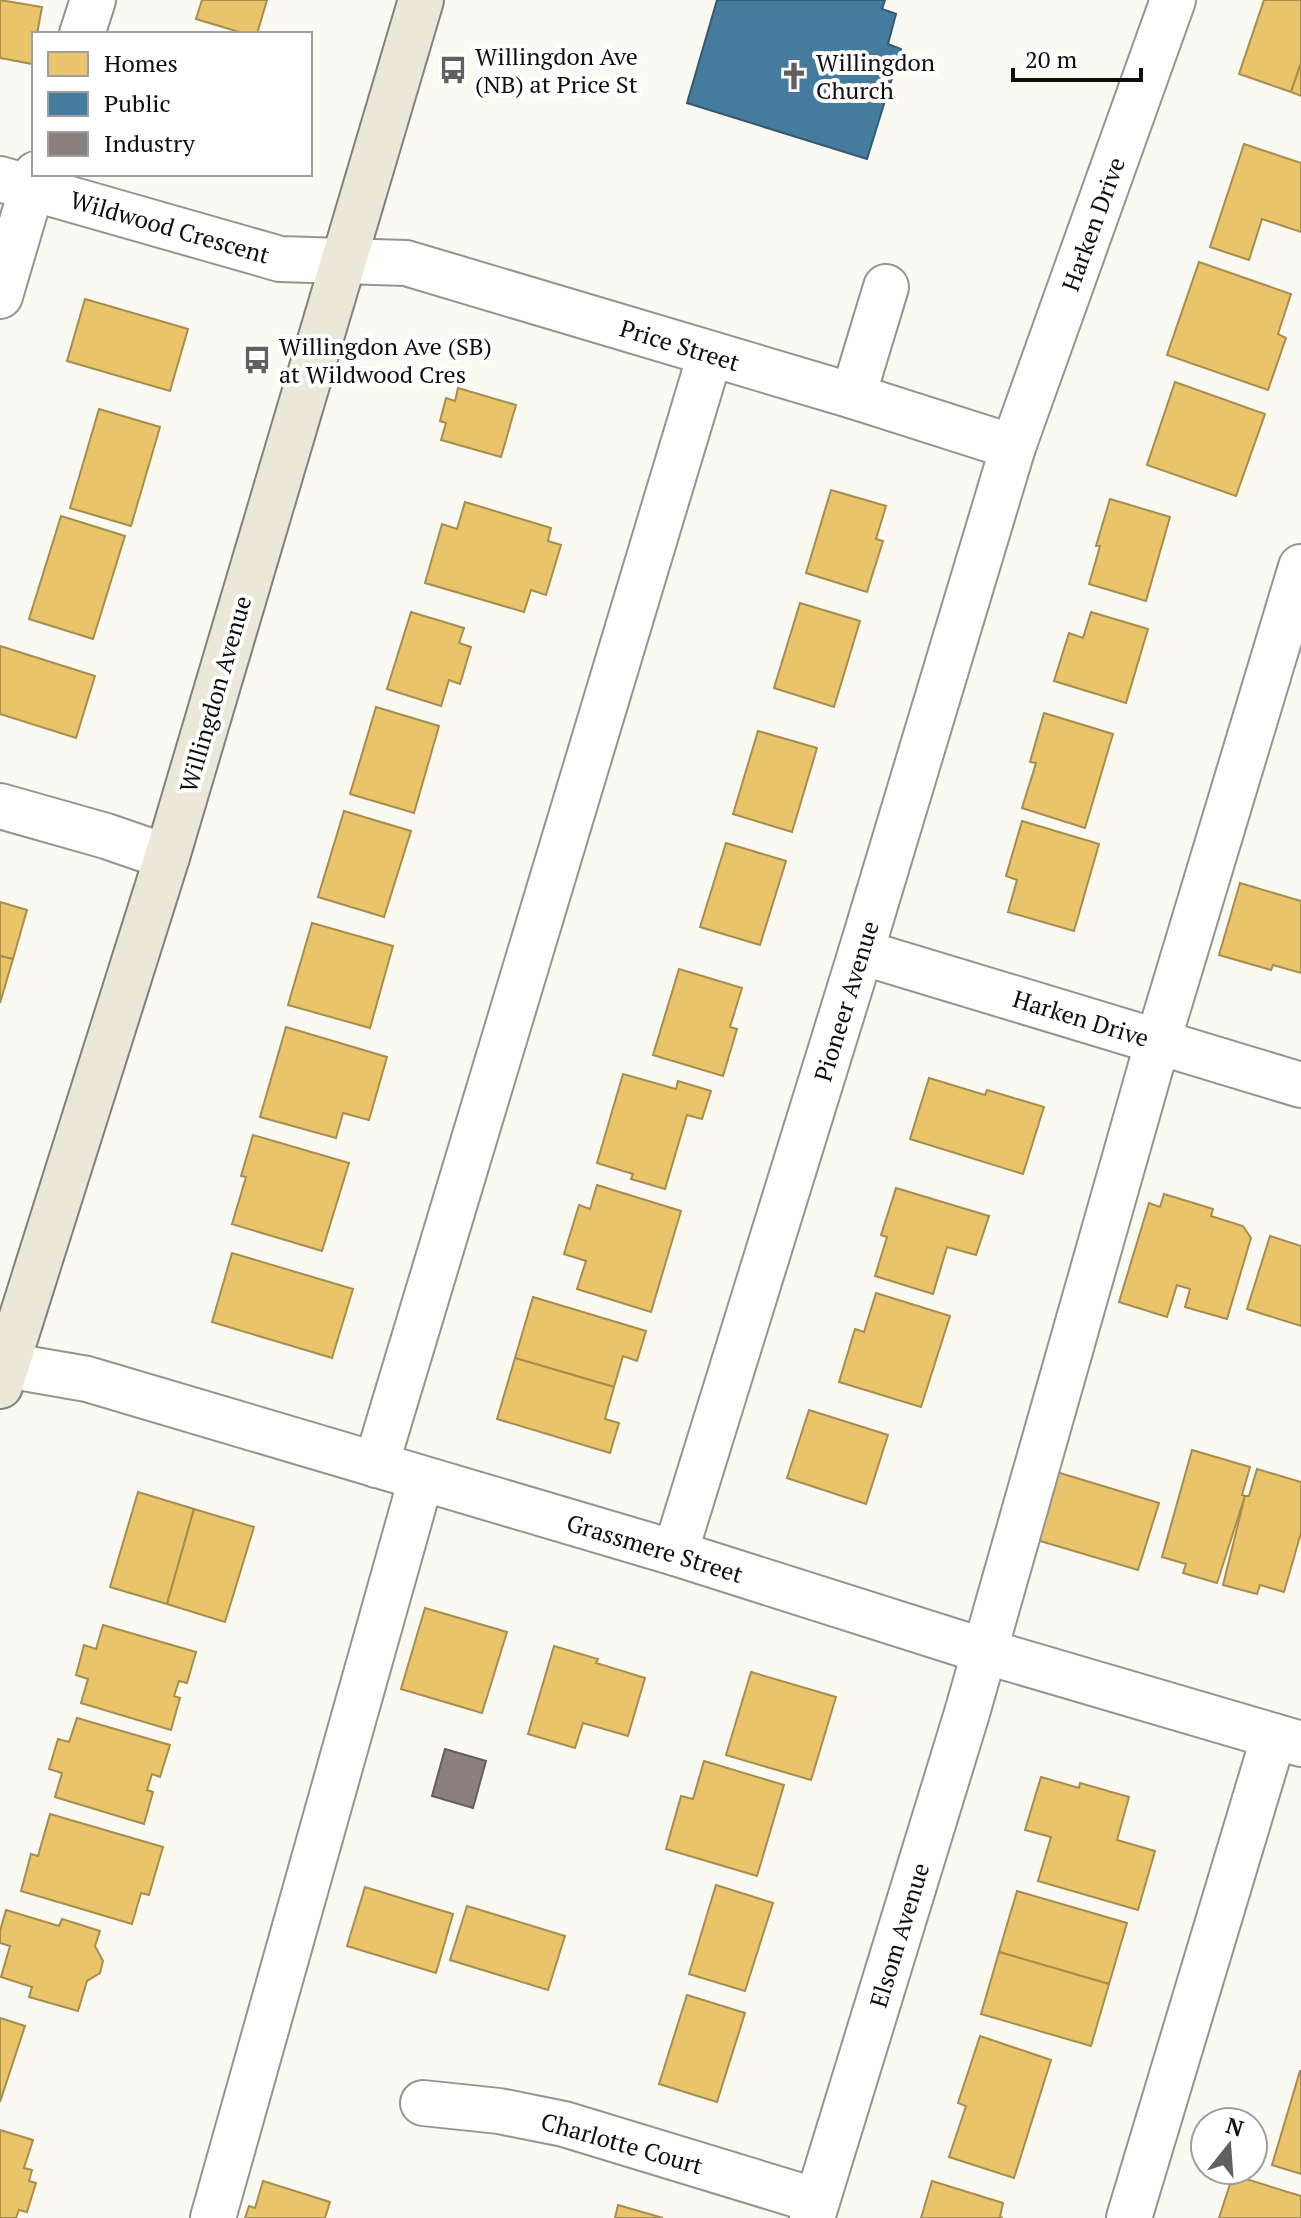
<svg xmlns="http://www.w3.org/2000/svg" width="1301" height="2218" viewBox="0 0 1301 2218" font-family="'PT Serif',serif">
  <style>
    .homes { fill: #e9c46a; stroke: #a78d4e; stroke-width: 2 }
    .public { fill: #457b9d; stroke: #345a72; stroke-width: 2 }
    .industry { fill: #8a817c; stroke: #655e5b; stroke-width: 2 }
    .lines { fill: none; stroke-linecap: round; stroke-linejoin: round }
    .minor-casing { stroke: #949491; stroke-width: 48 }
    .major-casing { stroke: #82817e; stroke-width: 48 }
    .minor { stroke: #fefefd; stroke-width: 44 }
    .major { stroke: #ebe8d9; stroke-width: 44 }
    .labels { text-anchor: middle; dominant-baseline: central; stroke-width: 8; stroke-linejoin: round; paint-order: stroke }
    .poi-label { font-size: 24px; fill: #0e0e0e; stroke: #fff; text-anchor: start }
    .street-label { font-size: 24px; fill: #0e0e0e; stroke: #fff }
  </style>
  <rect width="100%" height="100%" fill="#faf9f2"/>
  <g class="homes">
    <polygon points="0,0 42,7 37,34 34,34 32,64 0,58"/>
    <polygon points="202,0 267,0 257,34 246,34 196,19"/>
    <polygon points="1264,0 1301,0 1301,63 1291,92 1239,74"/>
    <polygon points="1301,63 1301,96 1291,92"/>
    <polygon points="1244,144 1301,163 1301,232 1262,219 1249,260 1210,247"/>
    <polygon points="1199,262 1291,294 1278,334 1286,338 1268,390 1167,355"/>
    <polygon points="85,299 188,329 170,391 67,361"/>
    <polygon points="1175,382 1265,414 1236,496 1147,465"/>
    <polygon points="458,388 516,405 501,457 441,440 446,423 440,421 446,398 455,401"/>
    <polygon points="99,409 160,427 131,526 70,508"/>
    <polygon points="831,490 886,506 876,539 883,541 867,592 806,573"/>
    <polygon points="1110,499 1170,517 1146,601 1089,584 1100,546 1096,546"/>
    <polygon points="465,502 551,528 548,541 561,545 546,595 531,590 524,612 425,583 442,524 457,529"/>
    <polygon points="61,516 125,536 93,639 29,619"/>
    <polygon points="800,603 860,621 834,707 774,688"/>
    <polygon points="411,612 464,628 459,643 471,647 460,684 449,680 441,706 387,689"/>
    <polygon points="1091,612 1148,629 1126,703 1054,681 1069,633 1083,638"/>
    <polygon points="0,646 95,676 76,738 0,714"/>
    <polygon points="376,707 439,726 414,813 350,794"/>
    <polygon points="1044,713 1113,734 1085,828 1022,808 1036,763 1030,762"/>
    <polygon points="758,731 817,748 792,832 733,814"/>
    <polygon points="344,811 411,831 384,917 318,897"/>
    <polygon points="1022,821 1099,844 1074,931 1008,912 1017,880 1006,876"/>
    <polygon points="726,843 786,861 760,945 700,927"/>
    <polygon points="1240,883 1301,901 1301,973 1273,965 1271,970 1219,955"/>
    <polygon points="0,902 27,910 13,959 0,956"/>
    <polygon points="312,923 393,946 370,1028 288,1005"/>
    <polygon points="0,956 13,959 0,1003"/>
    <polygon points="679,969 742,988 730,1027 737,1029 723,1076 653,1055"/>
    <polygon points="286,1027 387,1057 369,1120 343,1113 336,1138 260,1117"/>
    <polygon points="623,1074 676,1089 678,1081 711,1091 702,1119 687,1115 665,1189 631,1179 633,1174 597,1163"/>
    <polygon points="929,1078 985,1095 987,1090 1044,1107 1023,1174 910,1139"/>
    <polygon points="253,1135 349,1163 322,1251 232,1224 246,1177 241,1176"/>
    <polygon points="597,1185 681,1211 651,1312 577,1289 586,1261 564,1254 579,1205 590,1209"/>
    <polygon points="896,1188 989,1216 976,1255 947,1247 933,1294 875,1276 887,1237 881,1235"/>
    <polygon points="1164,1194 1213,1209 1211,1216 1243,1226 1251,1238 1227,1319 1185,1307 1190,1289 1177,1285 1167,1317 1119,1302 1149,1203 1160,1207"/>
    <polygon points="1270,1236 1301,1246 1301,1326 1247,1309"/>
    <polygon points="232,1253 353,1289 332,1358 212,1322"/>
    <polygon points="876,1293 950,1316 921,1407 839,1382 855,1329 864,1332"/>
    <polygon points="533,1297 646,1331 637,1361 623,1356 614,1387 515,1358"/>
    <polygon points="515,1358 614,1387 605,1419 619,1423 610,1453 497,1419"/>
    <polygon points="809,1410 888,1435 866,1504 787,1478"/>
    <polygon points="1192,1450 1250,1467 1242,1495 1245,1496 1217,1583 1183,1573 1186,1564 1162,1557"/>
    <polygon points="1257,1469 1301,1482 1301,1533 1284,1592 1260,1585 1257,1594 1223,1585 1245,1496 1249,1496"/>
    <polygon points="1050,1470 1159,1503 1138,1570 1030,1538"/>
    <polygon points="138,1492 194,1509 167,1604 110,1587"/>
    <polygon points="194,1509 254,1527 225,1622 167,1604"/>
    <polygon points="425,1608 507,1632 482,1713 401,1689"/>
    <polygon points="103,1625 196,1652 187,1683 179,1681 174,1696 180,1698 171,1730 81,1703 88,1679 76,1675 84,1645 96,1649"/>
    <polygon points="554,1646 598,1659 596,1663 645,1678 628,1736 583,1723 575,1748 528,1734"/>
    <polygon points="751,1672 836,1697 811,1780 726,1755"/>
    <polygon points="77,1718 170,1745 160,1777 152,1774 147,1790 153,1792 144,1824 55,1797 62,1773 49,1769 58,1739 69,1742"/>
    <polygon points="704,1761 784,1785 757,1876 666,1849 681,1796 693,1799"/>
    <polygon points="1041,1777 1079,1788 1080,1783 1129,1797 1117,1840 1155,1851 1138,1910 1038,1881 1051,1837 1025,1830"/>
    <polygon points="50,1814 163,1847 149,1895 141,1893 132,1924 21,1891 31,1854 38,1856"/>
    <polygon points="716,1885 773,1903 745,1991 689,1974"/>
    <polygon points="365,1887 453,1914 436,1973 347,1946"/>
    <polygon points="1017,1891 1127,1923 1109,1984 999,1952"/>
    <polygon points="467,1906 565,1936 548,1990 450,1960"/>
    <polygon points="6,1910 59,1926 62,1919 100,1931 95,1946 103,1961 100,1973 87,1981 78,2011 29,1997 32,1987 1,1977 10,1946 0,1943 0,1931"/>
    <polygon points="999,1952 1109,1984 1091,2046 981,2014"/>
    <polygon points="687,1995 745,2013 717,2102 659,2084"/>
    <polygon points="0,2018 25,2026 0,2102"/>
    <polygon points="980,2036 1051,2060 1014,2178 949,2157 966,2106 958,2103"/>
    <polygon points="1300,2071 1301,2071 1301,2174 1272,2165"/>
    <polygon points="0,2130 33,2140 24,2168 32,2170 29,2181 36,2183 27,2212 19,2210 16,2218 0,2218"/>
    <polygon points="1233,2175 1301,2196 1301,2218 1219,2218"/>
    <polygon points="263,2181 330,2202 325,2218 245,2218 249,2206 255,2208"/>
    <polygon points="932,2181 1003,2203 1000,2217 1003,2218 921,2218"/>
    <polygon points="618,2205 663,2218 615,2218"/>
  </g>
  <polygon class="public" points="717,0 885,0 882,9 896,14 888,44 901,49 867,159 687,103"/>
  <polygon class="industry" points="445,1749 486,1761 473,1808 432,1796"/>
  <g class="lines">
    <defs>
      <g id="minor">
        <polyline points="82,34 93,0"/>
        <polyline points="0,179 280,259 406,263 853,396 1013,447"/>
        <polyline points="0,296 36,174"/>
        <polyline points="853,396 886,287"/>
        <polyline points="0,806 106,836 167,857"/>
        <polyline points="861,952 1301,1085"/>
        <polyline points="0,1364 87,1379 675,1553 984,1651 1301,1744"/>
        <polyline points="376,1465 710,355"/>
        <polyline points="675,1553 861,952 1013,447 1173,0"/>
        <polyline points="423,2103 499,2111 564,2124 817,2201"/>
        <polyline points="213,2218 421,1479"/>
        <polyline points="812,2218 967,1713 1158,1041 1301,567"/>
        <polyline points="1129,2218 1274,1736"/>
      </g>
      <polyline id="major" points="0,1386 167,857 421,0"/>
    </defs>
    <use href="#minor" class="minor-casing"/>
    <use href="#major" class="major-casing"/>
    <use href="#minor" class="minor"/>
    <use href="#major" class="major"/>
  </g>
  <defs>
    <symbol id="bus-bare" viewBox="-9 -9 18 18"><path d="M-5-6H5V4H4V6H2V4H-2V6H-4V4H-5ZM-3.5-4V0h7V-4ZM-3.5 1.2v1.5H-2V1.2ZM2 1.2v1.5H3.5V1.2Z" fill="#61605e" stroke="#fff" stroke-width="2.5" paint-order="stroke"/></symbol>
    <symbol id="church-bare" viewBox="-9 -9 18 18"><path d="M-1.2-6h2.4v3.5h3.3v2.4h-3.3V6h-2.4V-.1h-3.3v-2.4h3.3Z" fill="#61605e" stroke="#fff" stroke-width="2.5" paint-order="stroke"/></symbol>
  </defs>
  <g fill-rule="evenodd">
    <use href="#bus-bare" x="433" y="50" width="40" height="40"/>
    <use href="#church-bare" x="774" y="56" width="40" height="40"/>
    <use href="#bus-bare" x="237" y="340" width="40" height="40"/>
  </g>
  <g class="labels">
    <g class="poi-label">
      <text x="475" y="56">Willingdon Ave<tspan x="475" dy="28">(NB) at Price St</tspan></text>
      <text x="816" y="62">Willingdon<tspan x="816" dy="28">Church</tspan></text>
      <text x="279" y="346">Willingdon Ave (SB)<tspan x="279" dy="28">at Wildwood Cres</tspan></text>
    </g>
    <g class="street-label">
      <text transform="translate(1093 224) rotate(-70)">Harken Drive</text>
      <text transform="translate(170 227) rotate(16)">Wildwood Crescent</text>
      <text transform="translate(680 345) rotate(17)">Price Street</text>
      <text transform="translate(215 694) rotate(-74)">Willingdon Avenue</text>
      <text transform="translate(846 1001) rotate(-73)">Pioneer Avenue</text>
      <text transform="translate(1081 1018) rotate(17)">Harken Drive</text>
      <text transform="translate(655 1548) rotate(17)">Grassmere Street</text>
      <text transform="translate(899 1935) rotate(-73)">Elsom Avenue</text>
      <text transform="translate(622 2143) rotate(16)">Charlotte Court</text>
    </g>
  </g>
  <rect x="32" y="32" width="280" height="144" fill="#ffffff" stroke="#9f9f9f" stroke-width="2"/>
  <rect x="48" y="52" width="40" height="24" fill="#e9c46a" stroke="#9f9f9f" stroke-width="2"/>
  <text x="104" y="72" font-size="24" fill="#0e0e0e">Homes</text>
  <rect x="48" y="92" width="40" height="24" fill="#457b9d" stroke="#9f9f9f" stroke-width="2"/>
  <text x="104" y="112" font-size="24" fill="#0e0e0e">Public</text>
  <rect x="48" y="132" width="40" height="24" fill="#8a817c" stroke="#9f9f9f" stroke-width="2"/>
  <text x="104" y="152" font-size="24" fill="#0e0e0e">Industry</text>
  <g transform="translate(1229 2146) rotate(17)"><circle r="38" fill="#ffffff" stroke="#9f9f9f" stroke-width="2"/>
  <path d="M0-6L14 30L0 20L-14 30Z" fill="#61605e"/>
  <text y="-12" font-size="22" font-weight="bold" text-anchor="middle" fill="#0e0e0e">N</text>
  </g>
  <path d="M1013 68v12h128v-12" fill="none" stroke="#0e0e0e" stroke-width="4"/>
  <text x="1025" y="68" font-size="24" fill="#0e0e0e" stroke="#ffffff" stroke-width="6" paint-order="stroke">20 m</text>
</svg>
